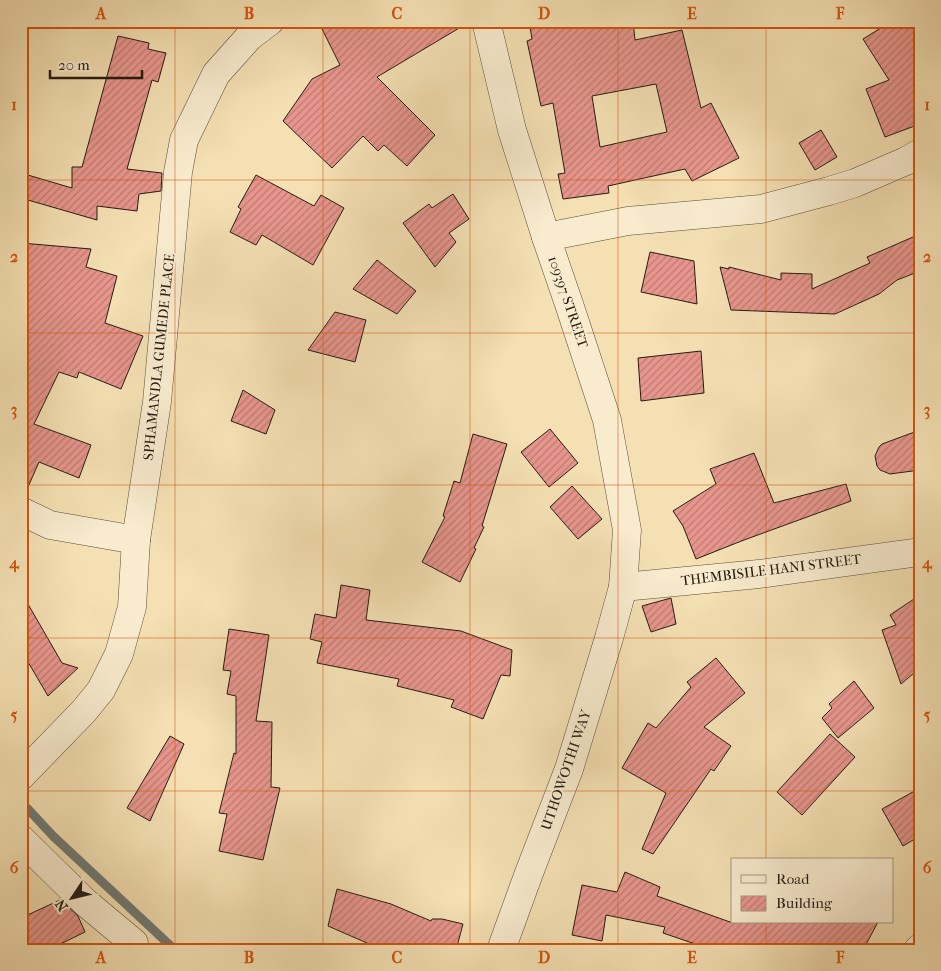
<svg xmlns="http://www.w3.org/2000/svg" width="941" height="971" viewBox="0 0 941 971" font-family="'IM FELL French Canon',serif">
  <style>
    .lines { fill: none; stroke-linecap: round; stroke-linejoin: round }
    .stream { stroke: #6f7a76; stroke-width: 9 }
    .building { fill: url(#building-hatch); stroke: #251b12; fill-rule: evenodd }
    .minor-casing { stroke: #594c3a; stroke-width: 29 }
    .minor { stroke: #f8ebce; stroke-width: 28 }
    .grid { fill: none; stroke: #d4530d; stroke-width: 1; stroke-opacity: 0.55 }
    .labels { text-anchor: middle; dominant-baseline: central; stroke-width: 4; stroke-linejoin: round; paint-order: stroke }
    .street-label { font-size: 14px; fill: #251b12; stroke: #f8ebce }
    .neatline { fill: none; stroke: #d4530d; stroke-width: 2 }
    .grid-label { font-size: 16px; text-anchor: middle; font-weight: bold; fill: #d4530d }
  </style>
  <defs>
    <pattern id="building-hatch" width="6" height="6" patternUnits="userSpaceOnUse" patternTransform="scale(1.25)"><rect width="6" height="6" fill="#e8968d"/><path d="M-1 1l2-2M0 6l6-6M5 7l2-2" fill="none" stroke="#bc7a72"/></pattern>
  </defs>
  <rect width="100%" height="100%" fill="#f4e0b3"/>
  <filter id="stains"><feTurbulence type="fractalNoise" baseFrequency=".004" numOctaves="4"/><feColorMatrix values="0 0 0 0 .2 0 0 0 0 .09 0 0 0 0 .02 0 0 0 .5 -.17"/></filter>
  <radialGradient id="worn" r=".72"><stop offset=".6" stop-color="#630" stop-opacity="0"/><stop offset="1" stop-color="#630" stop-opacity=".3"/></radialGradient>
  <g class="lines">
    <polyline class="stream" points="27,808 53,836 175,950"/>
  </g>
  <g class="building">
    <polygon points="339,21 471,21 377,77 435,135 407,166 384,145 378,151 363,136 332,168 283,121 312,79 340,65 322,29"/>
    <path d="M529 21H633L635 40 682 30 701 108 711 103 739 158 692 181 685 169 608 186 609 193 563 199 558 174 565 173 553 103 541 106 527 41 532 39ZM656 84 667 132 600 147 592 96Z"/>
    <polygon points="892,21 914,21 920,31 920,124 885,137 866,89 889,80 863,39"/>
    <polygon points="118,36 149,43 148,49 166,53 158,82 152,80 127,169 162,173 161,191 139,194 137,211 97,206 97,220 21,198 21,173 72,188 72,167 82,167"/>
    <polygon points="821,130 837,157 815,170 799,143"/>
    <polygon points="256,175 314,206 321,195 344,208 313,265 262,235 256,245 230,232 241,209 238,207"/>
    <polygon points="453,194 469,219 449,233 456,242 435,267 403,223 429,204 432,208"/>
    <polygon points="920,234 920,271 897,280 879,294 835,314 731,310 720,267 729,269 729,267 781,280 781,273 812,274 812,289 870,263 867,257"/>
    <polygon points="21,243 91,249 86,267 117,276 105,323 143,336 121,389 79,372 77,378 59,372 34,424 91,445 79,478 39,462 24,496 21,496"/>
    <polygon points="650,252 694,261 697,304 641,292"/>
    <polygon points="377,260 416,291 397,314 353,289"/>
    <polygon points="335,312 366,320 355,362 308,350"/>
    <polygon points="701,351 704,393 641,401 638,358"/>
    <polygon points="243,390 275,410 266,434 231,421"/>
    <polygon points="550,429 578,463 549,487 521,452"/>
    <polygon points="920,430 920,470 890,474 880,470 877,466 875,456 879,447 882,444"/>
    <polygon points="473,434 507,444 482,526 484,527 474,548 476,549 460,582 422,562 445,517 443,516 454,481 460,483"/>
    <polygon points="754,453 774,503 846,484 851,501 744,540 696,559 683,526 673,511 716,484 710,469"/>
    <polygon points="572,486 602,519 578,539 550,507"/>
    <polygon points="341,585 370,590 366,620 461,631 512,650 510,676 501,675 483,719 451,707 454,700 397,686 399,679 317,663 322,642 310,639 315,614 336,618"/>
    <polygon points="21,592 62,663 78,668 48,696 21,650"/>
    <polygon points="920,595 920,668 901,684 882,630 896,625 890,615"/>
    <polygon points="671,598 676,624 651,632 642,606"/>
    <polygon points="229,629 269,635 256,721 272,722 271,787 280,788 263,860 219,851 227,814 219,813 234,753 236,754 236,696 227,694 231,671 223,670"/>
    <polygon points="716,658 745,693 704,727 731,746 714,771 711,769 653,854 642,849 666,793 622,768 648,723 656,728 691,687 687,682"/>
    <polygon points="854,681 874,708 838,738 822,718 832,708 829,704"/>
    <polygon points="830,734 855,757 802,815 777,792"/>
    <polygon points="170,736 184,744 150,821 127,808"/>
    <polygon points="920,788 920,836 903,846 882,809"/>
    <polygon points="625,872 660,887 657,896 730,922 878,922 863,950 713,950 663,933 665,927 606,915 602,941 572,935 582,885 617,892"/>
    <polygon points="337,889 391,904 431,921 432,919 442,919 463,924 456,950 383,950 328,926"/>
    <polygon points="60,900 62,905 65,904 78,916 85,932 48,950 21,950 21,918"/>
  </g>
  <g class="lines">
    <defs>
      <g id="minor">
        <polyline points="486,21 512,130 546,237 570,307 607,420 627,530 623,587 609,638 569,769 529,873 501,950"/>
        <polyline points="546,237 628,221 761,209 829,191 855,183 906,161 920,153"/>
        <polyline points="21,511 50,525 136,540"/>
        <polyline points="623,587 759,574 920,552"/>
        <polyline points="21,776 84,711 101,690 119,654 132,607 136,540 157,402 178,172 184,140 216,74 249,37 270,21"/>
        <polyline points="21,839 86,903 134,943"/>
        <polyline points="918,950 920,948"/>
      </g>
    </defs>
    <use href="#minor" class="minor-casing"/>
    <use href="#minor" class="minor"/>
  </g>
  <path class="grid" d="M175 21V950M323 21V950M470 21V950M618 21V950M766 21V860M21 180H920M21 333H920M21 485H920M21 638H920M21 791H920M766 922V950"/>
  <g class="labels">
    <g class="street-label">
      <text transform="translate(568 302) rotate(71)">109397 STREET</text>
      <text transform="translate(159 357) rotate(-84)">SPHAMANDLA GUMEDE PLACE</text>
      <text transform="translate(771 570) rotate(-7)">THEMBISILE HANI STREET</text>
      <text transform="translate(566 770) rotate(-71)">UTHOWOTHI WAY</text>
    </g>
  </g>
  <rect width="941" height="971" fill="none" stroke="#f4e0b3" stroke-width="55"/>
  <rect x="731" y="858" width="162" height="65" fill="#f8ebce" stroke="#a49883"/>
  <rect x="741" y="875" width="25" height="8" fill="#f8ebce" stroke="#a49883"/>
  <text x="776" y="884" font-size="15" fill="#251b12">Road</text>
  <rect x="741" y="896" width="25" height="15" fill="url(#building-hatch)" stroke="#a49883"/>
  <text x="776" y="908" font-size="15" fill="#251b12">Building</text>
  <g transform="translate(72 898) rotate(235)" stroke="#f8ebce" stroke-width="4" paint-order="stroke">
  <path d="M0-4L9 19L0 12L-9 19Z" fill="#251b12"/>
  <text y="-8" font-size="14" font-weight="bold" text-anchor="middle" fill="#251b12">N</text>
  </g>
  <path d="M50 70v8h92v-8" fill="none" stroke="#251b12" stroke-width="2.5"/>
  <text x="58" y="70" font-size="15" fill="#251b12" stroke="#f8ebce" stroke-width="4" paint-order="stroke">20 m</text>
  <rect x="28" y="28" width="886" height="916" class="neatline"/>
  <g class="grid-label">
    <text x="101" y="19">A</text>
    <text x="249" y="19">B</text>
    <text x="397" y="19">C</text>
    <text x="544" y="19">D</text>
    <text x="692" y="19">E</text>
    <text x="840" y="19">F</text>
    <text x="14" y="110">1</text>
    <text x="927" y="110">1</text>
    <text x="14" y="262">2</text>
    <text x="927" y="262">2</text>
    <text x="14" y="415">3</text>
    <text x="927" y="415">3</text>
    <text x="14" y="568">4</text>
    <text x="927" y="568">4</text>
    <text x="14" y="720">5</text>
    <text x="927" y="720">5</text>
    <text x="14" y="873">6</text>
    <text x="927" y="873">6</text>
    <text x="101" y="963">A</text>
    <text x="249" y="963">B</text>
    <text x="397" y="963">C</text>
    <text x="544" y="963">D</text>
    <text x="692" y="963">E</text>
    <text x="840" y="963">F</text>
  </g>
  <rect width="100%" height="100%" filter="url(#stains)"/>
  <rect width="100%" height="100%" fill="url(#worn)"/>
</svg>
